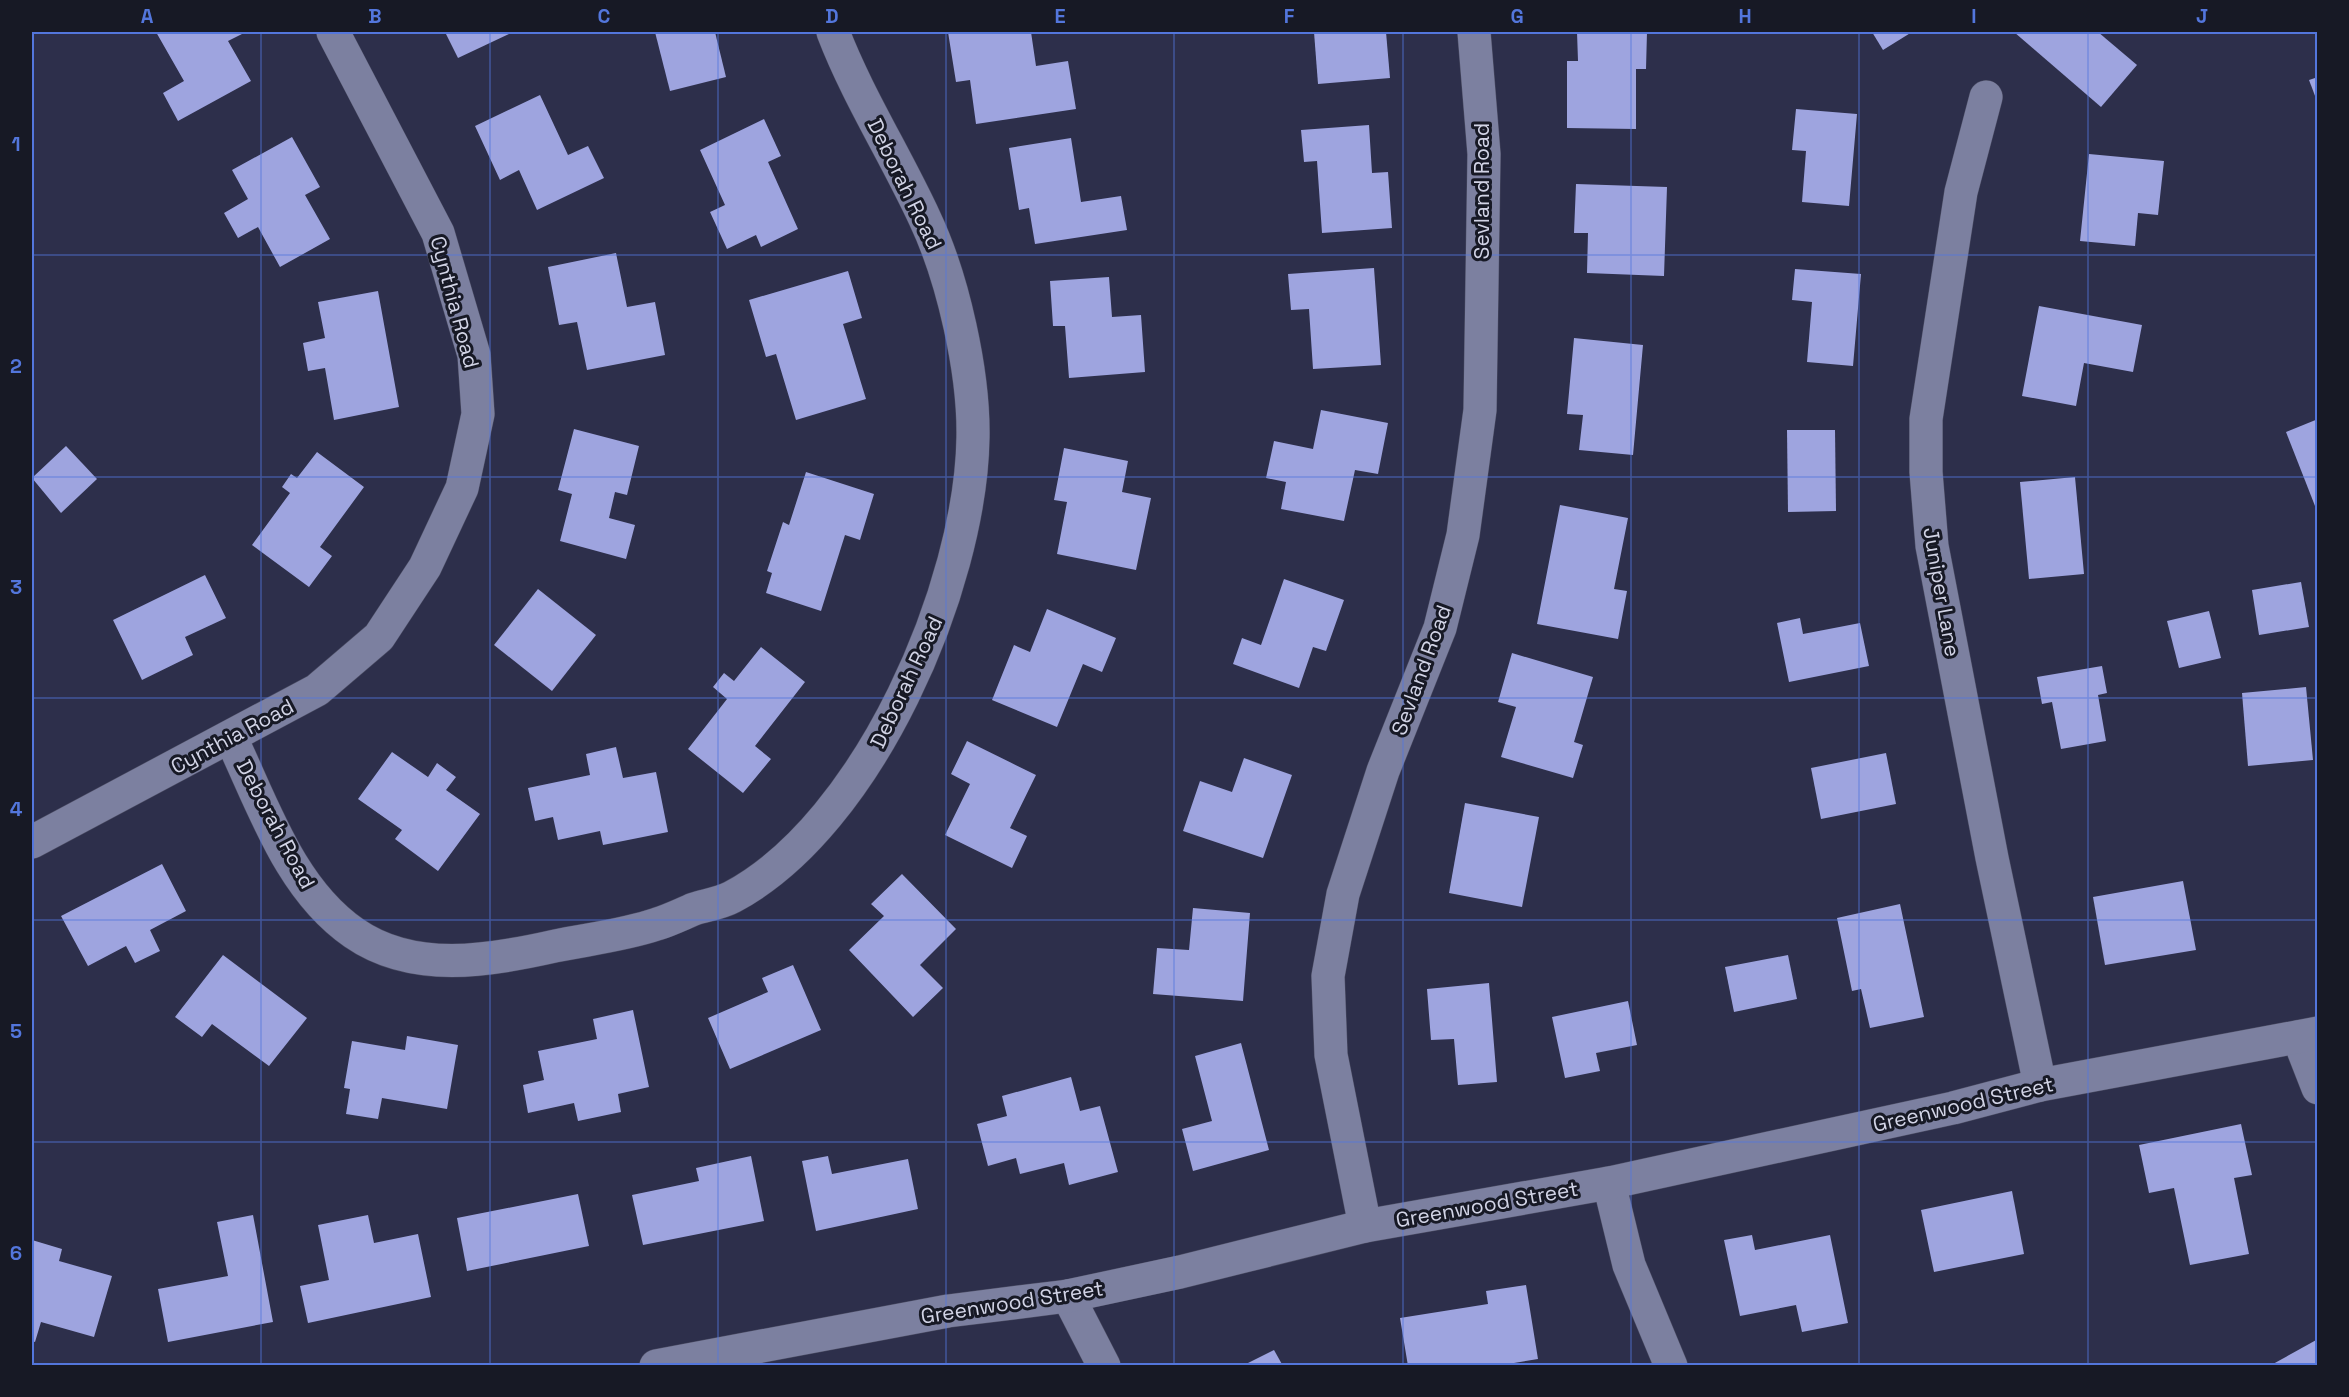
<svg xmlns="http://www.w3.org/2000/svg" width="2349" height="1397" viewBox="0 0 2349 1397" font-family="'Space Grotesk',sans-serif">
  <style>
    .building { fill: #9ea4df }
    .lines { fill: none; stroke-linecap: round; stroke-linejoin: round }
    .minor-casing { stroke: #4b4c63; stroke-width: 34 }
    .tertiary-casing { stroke: #4b4c63; stroke-width: 34 }
    .minor { stroke: #7c80a0; stroke-width: 33 }
    .tertiary { stroke: #7c80a0; stroke-width: 33 }
    .grid { fill: none; stroke: #5376dc; stroke-width: 1.5; stroke-opacity: 0.55 }
    .labels { text-anchor: middle; dominant-baseline: central; stroke-width: 6; stroke-linejoin: round; paint-order: stroke }
    .street-label { font-size: 21px; fill: #d2d4e6; stroke: #171925 }
    .neatline { fill: none; stroke: #5376dc; stroke-width: 2 }
    .grid-label { font-size: 20px; text-anchor: middle; font-weight: bold; fill: #5376dc }
  </style>
  <rect width="100%" height="100%" fill="#2d2f4b"/>
  <g class="building">
    <polygon points="156,32 241,32 242,34 228,41 251,81 178,121 163,93 184,81"/>
    <polygon points="445,32 513,32 458,58"/>
    <polygon points="655,32 715,32 726,77 670,91"/>
    <polygon points="948,32 1031,32 1036,66 1068,61 1076,109 976,124 970,80 956,82"/>
    <polygon points="1314,32 1386,32 1390,78 1318,84"/>
    <polygon points="1577,32 1647,32 1646,69 1636,69 1636,129 1567,128 1567,61 1578,61"/>
    <polygon points="1872,32 1912,32 1883,50"/>
    <polygon points="2014,32 2098,32 2137,65 2101,107"/>
    <polygon points="2318,77 2318,101 2317,101 2309,80"/>
    <polygon points="540,95 568,155 588,146 604,178 537,210 519,170 500,180 475,126"/>
    <polygon points="1796,109 1857,114 1849,206 1802,202 1806,151 1792,150"/>
    <polygon points="764,119 781,156 768,162 798,229 761,247 756,235 727,249 710,212 725,205 700,150"/>
    <polygon points="1369,125 1372,173 1388,172 1392,228 1322,233 1317,161 1304,162 1301,130"/>
    <polygon points="292,137 320,187 305,195 330,239 280,267 258,227 238,238 224,213 248,199 232,170"/>
    <polygon points="1071,138 1081,202 1121,196 1127,230 1035,244 1029,208 1019,210 1009,148"/>
    <polygon points="2089,154 2164,161 2158,215 2138,213 2135,246 2080,241"/>
    <polygon points="1576,184 1667,187 1664,276 1587,273 1588,233 1574,233"/>
    <polygon points="616,253 627,307 655,302 665,355 587,370 577,322 559,325 548,267"/>
    <polygon points="1374,268 1381,365 1313,369 1309,309 1291,310 1288,274"/>
    <polygon points="1795,269 1861,274 1853,366 1807,362 1812,302 1792,300"/>
    <polygon points="848,271 862,318 843,324 866,399 796,420 776,354 766,357 749,300"/>
    <polygon points="1109,277 1112,317 1141,315 1145,372 1069,378 1065,326 1053,326 1050,281"/>
    <polygon points="378,291 399,407 334,420 325,368 308,371 303,343 325,338 318,302"/>
    <polygon points="2039,306 2142,325 2133,372 2084,363 2076,406 2022,396"/>
    <polygon points="1574,338 1643,345 1633,455 1579,450 1583,415 1567,414"/>
    <polygon points="1321,410 1388,423 1378,474 1355,470 1344,521 1281,509 1286,482 1266,478 1274,441 1313,449"/>
    <polygon points="2318,419 2318,511 2317,511 2286,432"/>
    <polygon points="574,429 639,446 627,495 615,492 609,518 635,525 626,559 560,541 572,494 558,490"/>
    <polygon points="1787,430 1835,430 1836,511 1788,512"/>
    <polygon points="66,446 97,479 61,513 32,478"/>
    <polygon points="1064,448 1128,461 1122,492 1151,498 1136,570 1057,554 1067,502 1054,500"/>
    <polygon points="317,452 364,487 320,547 332,556 309,587 252,545 290,493 282,487 291,474 297,478"/>
    <polygon points="806,472 874,494 860,540 845,535 821,611 766,593 772,573 767,571 783,522 789,525"/>
    <polygon points="2075,477 2084,574 2029,579 2020,482"/>
    <polygon points="1560,505 1628,518 1614,589 1627,591 1618,639 1537,624"/>
    <polygon points="205,575 226,618 185,637 193,655 142,680 113,620"/>
    <polygon points="1284,579 1344,600 1326,651 1313,647 1299,688 1233,664 1242,638 1261,645"/>
    <polygon points="2301,582 2309,627 2259,635 2252,590"/>
    <polygon points="538,589 596,635 552,691 494,645"/>
    <polygon points="1047,609 1116,638 1102,672 1083,664 1057,727 992,700 1014,645 1030,652"/>
    <polygon points="2209,611 2221,658 2179,668 2167,621"/>
    <polygon points="1800,618 1803,634 1860,623 1869,666 1789,682 1777,623"/>
    <polygon points="761,647 805,682 755,746 771,759 743,793 688,749 727,699 713,687 724,673 734,681"/>
    <polygon points="1512,653 1593,677 1574,742 1583,745 1573,778 1501,757 1516,707 1498,702"/>
    <polygon points="2102,666 2107,693 2098,695 2106,741 2061,749 2052,702 2042,704 2037,677"/>
    <polygon points="2306,687 2313,760 2248,766 2242,693"/>
    <polygon points="967,741 1036,775 1010,828 1027,836 1012,868 945,835 970,784 951,774"/>
    <polygon points="616,747 623,778 656,772 668,832 603,845 600,831 558,840 553,817 535,821 528,788 590,775 586,754"/>
    <polygon points="392,752 428,777 437,763 456,777 446,790 480,814 438,871 395,839 402,830 358,799"/>
    <polygon points="1886,753 1896,804 1821,819 1811,768"/>
    <polygon points="1244,758 1292,775 1263,858 1183,831 1200,781 1232,792"/>
    <polygon points="1465,803 1539,817 1522,907 1449,893"/>
    <polygon points="162,864 186,911 150,930 160,951 135,963 126,946 88,966 61,916"/>
    <polygon points="902,874 956,929 920,965 943,988 913,1017 849,950 884,916 871,904"/>
    <polygon points="2183,881 2196,950 2105,965 2093,897"/>
    <polygon points="1900,904 1924,1017 1870,1028 1861,989 1852,991 1837,918"/>
    <polygon points="1193,908 1250,913 1243,1001 1153,994 1157,948 1189,950"/>
    <polygon points="223,955 307,1018 269,1066 212,1024 202,1037 175,1017"/>
    <polygon points="1788,955 1797,999 1734,1012 1725,967"/>
    <polygon points="793,965 821,1030 730,1069 708,1018 768,992 762,978"/>
    <polygon points="1489,983 1497,1082 1458,1085 1454,1039 1431,1040 1427,989"/>
    <polygon points="1628,1001 1637,1045 1596,1053 1600,1071 1565,1078 1552,1017"/>
    <polygon points="633,1010 649,1087 618,1094 621,1112 578,1121 574,1103 528,1113 523,1085 544,1080 538,1051 597,1039 593,1019"/>
    <polygon points="407,1036 458,1045 447,1109 382,1098 378,1119 346,1114 350,1089 344,1088 352,1041 405,1050"/>
    <polygon points="1241,1043 1269,1150 1193,1171 1182,1129 1212,1121 1195,1056"/>
    <polygon points="1071,1077 1080,1111 1100,1106 1118,1172 1069,1185 1064,1163 1020,1174 1016,1158 988,1166 977,1124 1007,1116 1002,1096"/>
    <polygon points="2241,1124 2252,1175 2234,1178 2249,1254 2190,1265 2174,1188 2149,1193 2139,1145"/>
    <polygon points="751,1156 764,1221 643,1245 632,1195 699,1181 696,1168"/>
    <polygon points="828,1156 832,1174 908,1159 918,1209 816,1231 802,1161"/>
    <polygon points="2012,1191 2024,1254 1934,1272 1921,1210"/>
    <polygon points="578,1194 589,1246 467,1271 457,1218"/>
    <polygon points="253,1215 273,1322 168,1342 158,1289 228,1276 217,1222"/>
    <polygon points="368,1215 374,1243 418,1234 431,1297 308,1323 300,1286 329,1280 318,1225"/>
    <polygon points="1752,1235 1755,1250 1830,1235 1848,1323 1802,1332 1796,1305 1740,1316 1724,1240"/>
    <polygon points="32,1240 62,1249 59,1261 112,1276 94,1337 41,1322 35,1342 32,1341"/>
    <polygon points="1526,1285 1538,1359 1496,1366 1408,1366 1400,1318 1488,1304 1486,1291"/>
    <polygon points="2318,1339 2318,1366 2274,1366 2273,1364"/>
    <polygon points="1274,1350 1283,1366 1250,1366 1248,1363"/>
  </g>
  <g class="lines">
    <defs>
      <g id="minor">
        <polyline points="1986,97 1961,192 1926,419 1926,472 1932,546 1992,858 2040,1085"/>
        <path d="M231 738C263 805 290 889 354 933 413 974 489 961 555 946 589 939 625 935 657 924 670 920 682 914 694 909 707 905 721 903 732 897 869 824 971 586 973 437 974 372 953 278 925 219 896 156 858 97 833 32"/>
        <polyline points="32,842 317,690 379,637 425,567 462,488 478,414 474,355 438,233 333,32"/>
        <polyline points="2298,1037 2318,1088"/>
        <polyline points="1609,1183 1629,1265 1671,1366"/>
        <polyline points="1365,1226 1331,1055 1328,976 1343,894 1383,771 1440,628 1463,535 1480,410 1484,154 1474,32"/>
        <polyline points="1068,1296 1104,1366"/>
      </g>
      <polyline id="tertiary" points="656,1366 948,1311 1068,1296 1180,1272 1365,1226 1609,1183 1953,1108 2040,1085 2318,1033"/>
    </defs>
    <use href="#minor" class="minor-casing"/>
    <use href="#tertiary" class="tertiary-casing"/>
    <use href="#minor" class="minor"/>
    <use href="#tertiary" class="tertiary"/>
  </g>
  <path class="grid" d="M261 32V1366M490 32V1366M718 32V1366M946 32V1366M1174 32V1366M1403 32V1366M1631 32V1366M1859 32V1366M2088 32V1366M32 255H2318M32 477H2318M32 698H2318M32 920H2318M32 1142H2318"/>
  <g class="labels">
    <g class="street-label">
      <text transform="translate(905 184) rotate(64)">Deborah Road</text>
      <text transform="translate(1481 191) rotate(-90)">Sevland Road</text>
      <text transform="translate(455 302) rotate(75)">Cynthia Road</text>
      <text transform="translate(1942 592) rotate(80)">Juniper Lane</text>
      <text transform="translate(1421 670) rotate(-70)">Sevland Road</text>
      <text transform="translate(906 682) rotate(-65)">Deborah Road</text>
      <text transform="translate(232 736) rotate(-28)">Cynthia Road</text>
      <text transform="translate(276 824) rotate(62)">Deborah Road</text>
      <text transform="translate(1963 1104) rotate(-13)">Greenwood Street</text>
      <text transform="translate(1487 1204) rotate(-10)">Greenwood Street</text>
      <text transform="translate(1012 1302) rotate(-9)">Greenwood Street</text>
    </g>
  </g>
  <rect width="2349" height="1397" fill="none" stroke="#171925" stroke-width="66"/>
  <rect x="33" y="33" width="2283" height="1331" class="neatline"/>
  <g class="grid-label">
    <text x="147" y="23">A</text>
    <text x="375" y="23">B</text>
    <text x="604" y="23">C</text>
    <text x="832" y="23">D</text>
    <text x="1060" y="23">E</text>
    <text x="1289" y="23">F</text>
    <text x="1517" y="23">G</text>
    <text x="1745" y="23">H</text>
    <text x="1974" y="23">I</text>
    <text x="2202" y="23">J</text>
    <text x="16" y="151">1</text>
    <text x="16" y="373">2</text>
    <text x="16" y="594">3</text>
    <text x="16" y="816">4</text>
    <text x="16" y="1038">5</text>
    <text x="16" y="1260">6</text>
  </g>
</svg>
